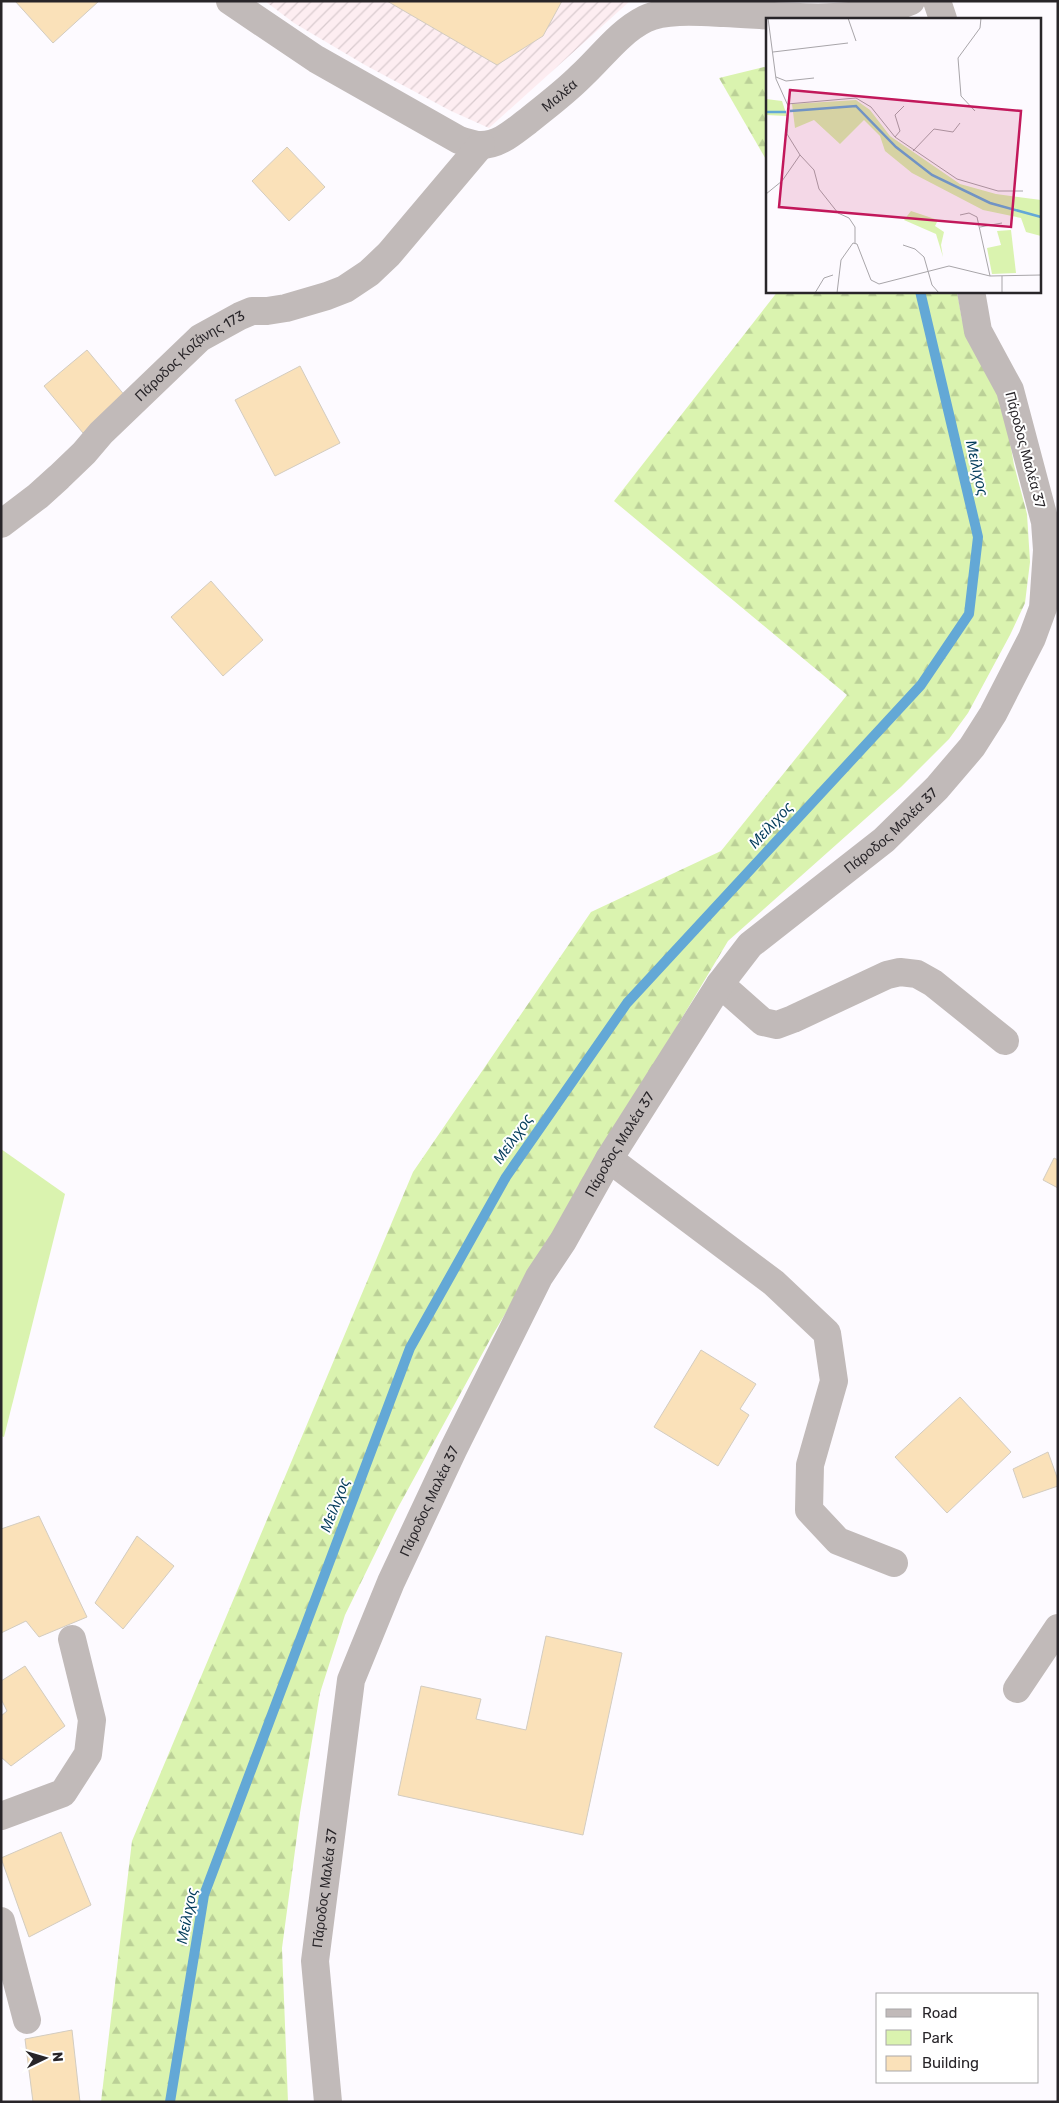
<svg xmlns="http://www.w3.org/2000/svg" width="1059" height="2103" viewBox="0 0 1059 2103" font-family="Rubik,sans-serif">
  <style>
    .industrial { fill: url(#industrial-furrows) }
    .green { fill: #daf3af }
    .forest { fill: url(#forest-firs) }
    .lines { fill: none; stroke-linecap: round; stroke-linejoin: round }
    .stream { stroke: #63a8d6; stroke-width: 10 }
    .building { fill: #fae1b9; stroke: #d3ccc0 }
    .street { stroke: #c1bab9; stroke-width: 28 }
    .labels { text-anchor: middle; dominant-baseline: central; stroke-width: 4; stroke-linejoin: round; paint-order: stroke }
    .street-label { font-size: 14px; fill: #282529; stroke: #fff }
    .water-label { font-size: 15px; font-style: italic; fill: #003a59; stroke: #fff }
    .inset-river { fill: none; stroke: #63a8d6; stroke-width: 2.5 }
    .inset-road { fill: none; stroke: #a8a5a9; stroke-width: 1 }
    .view { fill: #c2185b; fill-opacity: 0.15; stroke: #c2185b; stroke-width: 2.5 }
    .inset-edge { fill: none; stroke: #282529; stroke-width: 2.5 }
  </style>
  <defs>
    <pattern id="industrial-furrows" width="10" height="10" patternUnits="userSpaceOnUse" patternTransform="scale(1.25)"><rect width="10" height="10" fill="#fdedf1"/><path d="M-1 1l2-2M0 10L10 0M9 11l2-2" fill="none" stroke="#d9cbcf"/></pattern>
    <pattern id="forest-firs" width="22" height="20" patternUnits="userSpaceOnUse" patternTransform="scale(1.25)"><rect width="22" height="20" fill="#daf3af"/><path d="M5 1l3.5 6h-7zM16 11l3.5 6h-7z" fill="#bbd097"/></pattern>
  </defs>
  <rect width="100%" height="100%" fill="#fdfaff"/>
  <polygon class="industrial" points="265,1 630,1 489,128 451,111 365,65 294,23"/>
  <polygon class="green" points="1,1149 65,1194 4,1437 1,1436"/>
  <g class="forest">
    <polygon points="768,66 768,163 719,78"/>
    <polygon points="778,291 957,291 962,320 972,348 994,384 1006,419 1014,465 1027,514 1030,562 1025,603 1010,635 968,713 949,739 901,787 728,941 492,1336 395,1513 345,1615 320,1693 300,1813 282,1948 288,2102 101,2102 132,1841 413,1172 591,912 721,851 847,695 614,501"/>
  </g>
  <g class="lines">
    <polyline class="stream" points="170,2102 204,1895 410,1348 506,1177 627,1003 921,685 969,614 978,537 920,291"/>
  </g>
  <g class="building">
    <polygon points="15,1 99,1 53,43"/>
    <polygon points="387,1 562,1 543,36 497,65"/>
    <polygon points="287,147 325,187 289,221 252,181"/>
    <polygon points="87,350 126,397 83,433 44,386"/>
    <polygon points="300,366 340,443 275,476 235,400"/>
    <polygon points="211,581 263,640 223,676 171,617"/>
    <polygon points="1054,1158 1058,1160 1058,1188 1043,1180"/>
    <polygon points="701,1350 756,1384 740,1409 749,1415 718,1466 654,1427"/>
    <polygon points="960,1397 1011,1452 947,1513 895,1457"/>
    <polygon points="1048,1452 1058,1480 1058,1486 1023,1498 1013,1469"/>
    <polygon points="39,1516 87,1617 39,1637 26,1621 1,1633 1,1529"/>
    <polygon points="137,1536 174,1566 123,1629 95,1603"/>
    <polygon points="546,1636 622,1653 583,1835 398,1795 421,1686 481,1699 476,1719 526,1730"/>
    <polygon points="25,1666 65,1726 11,1766 1,1757 1,1716 7,1711 1,1699 1,1681"/>
    <polygon points="61,1832 91,1905 29,1937 1,1858"/>
    <polygon points="72,2030 80,2102 33,2102 25,2039"/>
  </g>
  <g class="lines">
    <g class="street">
      <path id="s1" d="M230 1 316 59 459 140C466 142 474 145 481 145 500 145 514 131 528 121 545 107 564 93 580 77 601 58 619 32 645 19 665 9 701 12 724 13 787 16 851 26 911 1"/>
      <polyline points="937,1 943,19"/>
      <path id="s2" d="M1 524 38 496 59 477 84 453 101 433 200 338 240 316 252 311H267L286 308 327 296 345 289 369 273 389 254 481 145"/>
      <polyline points="720,984 763,1022 777,1025 793,1019 887,975 900,972 917,974 933,983 1005,1041"/>
      <polyline points="609,1159 774,1283 827,1333 834,1381 810,1465 809,1510 838,1541 894,1563"/>
      <polyline points="1017,1689 1058,1628"/>
      <polyline points="1,1816 63,1793 88,1754 92,1720 72,1639"/>
      <polyline points="1,1921 27,2020"/>
      <path id="s3" d="M328 2102 315 1961 351 1680 391 1582 453 1450 539 1277 563 1241 609 1159 720 984 750 945 884 840 937 788 972 747 993 714 1032 638 1043 608 1047 550 1045 522 1010 390 978 331 971 291"/>
    </g>
  </g>
  <g class="labels">
    <g class="street-label">
      <text stroke="none"><textPath href="#s1" startOffset="385">Μαλέα</textPath></text>
      <text stroke="none"><textPath href="#s2" startOffset="254">Πάροδος Κοζάνης 173</textPath></text>
      <text transform="translate(1025 450) rotate(75)">Πάροδος Μαλέα 37</text>
      <text stroke="none"><textPath href="#s3" startOffset="1445">Πάροδος Μαλέα 37</textPath></text>
      <text stroke="none"><textPath href="#s3" startOffset="1025">Πάροδος Μαλέα 37</textPath></text>
      <text stroke="none"><textPath href="#s3" startOffset="620">Πάροδος Μαλέα 37</textPath></text>
      <text stroke="none"><textPath href="#s3" startOffset="215">Πάροδος Μαλέα 37</textPath></text>
    </g>
    <g class="water-label">
      <text transform="translate(977 468) rotate(77)">Μείλιχος</text>
      <text transform="translate(771 825) rotate(-47)">Μείλιχος</text>
      <text transform="translate(513 1139) rotate(-55)">Μείλιχος</text>
      <text transform="translate(335 1505) rotate(-69)">Μείλιχος</text>
      <text transform="translate(187 1916) rotate(-79)">Μείλιχος</text>
    </g>
  </g>
  <g transform="translate(766 18)">
    <rect width="275" height="275" fill="#fdfaff"/>
    <path d="M145 193 172 202 169 208 178 214 175 227 177 239 170 216 138 202ZM245 212 250 255 226 256 221 230 235 227 231 213Z" fill="#daf3af"/>
    <path d="M0 81 16 83 21 98 0 97ZM90 82 104 92 124 118 194 166 230 176 275 182V218L260 214 255 200 217 192 146 155 119 133 114 118 98 102 74 126 48 102 29 110 26 86Z" fill="#daf3af"/>
    <path class="inset-river" d="M24 93 90 88 130 129 166 157 224 185 275 199M0 94H20"/>
    <path class="inset-road" d="M82 0 90 23M7 34 82 25M10 59 20 63 48 60M21 86 90 80 105 89 129 119 191 161 232 173H257M209 93 195 78 192 40 214 10 215 0M129 119 134 113 129 97 138 88M147 133 168 111 187 114 194 105M34 137 48 152 53 171 72 195 83 200 89 209V225M0 176 16 163 34 137 21 116 23 90 10 61 2 0M194 197 203 195 211 199 224 258M214 209 236 205M137 227 149 231 158 239 166 267 173 275M236 258V275M49 275 58 260 67 257M71 275 75 242 87 225 91 226 105 262 113 266 183 248 224 258 275 257"/>
    <path class="view" d="M24 72 255 93 245 209 13 189Z"/>
    <rect width="275" height="275" class="inset-edge"/>
  </g>
  <rect width="1059" height="2103" fill="none" stroke="#282529" stroke-width="5"/>
  <rect x="876" y="1993" width="162" height="90" fill="#ffffff" stroke="#a9a8a9"/>
  <rect x="886" y="2009" width="25" height="8" fill="#c1bab9" stroke="#a9a8a9"/>
  <text x="922" y="2018" font-size="15" fill="#282529">Road</text>
  <rect x="886" y="2030" width="25" height="15" fill="#daf3af" stroke="#a9a8a9"/>
  <text x="922" y="2043" font-size="15" fill="#282529">Park</text>
  <rect x="886" y="2056" width="25" height="15" fill="#fae1b9" stroke="#a9a8a9"/>
  <text x="922" y="2068" font-size="15" fill="#282529">Building</text>
  <g transform="translate(45 2058) rotate(85)" stroke="#ffffff" stroke-width="4" paint-order="stroke">
  <path d="M0-4L9 19L0 12L-9 19Z" fill="#282529"/>
  <text y="-8" font-size="14" font-weight="bold" text-anchor="middle" fill="#282529">N</text>
  </g>
</svg>
